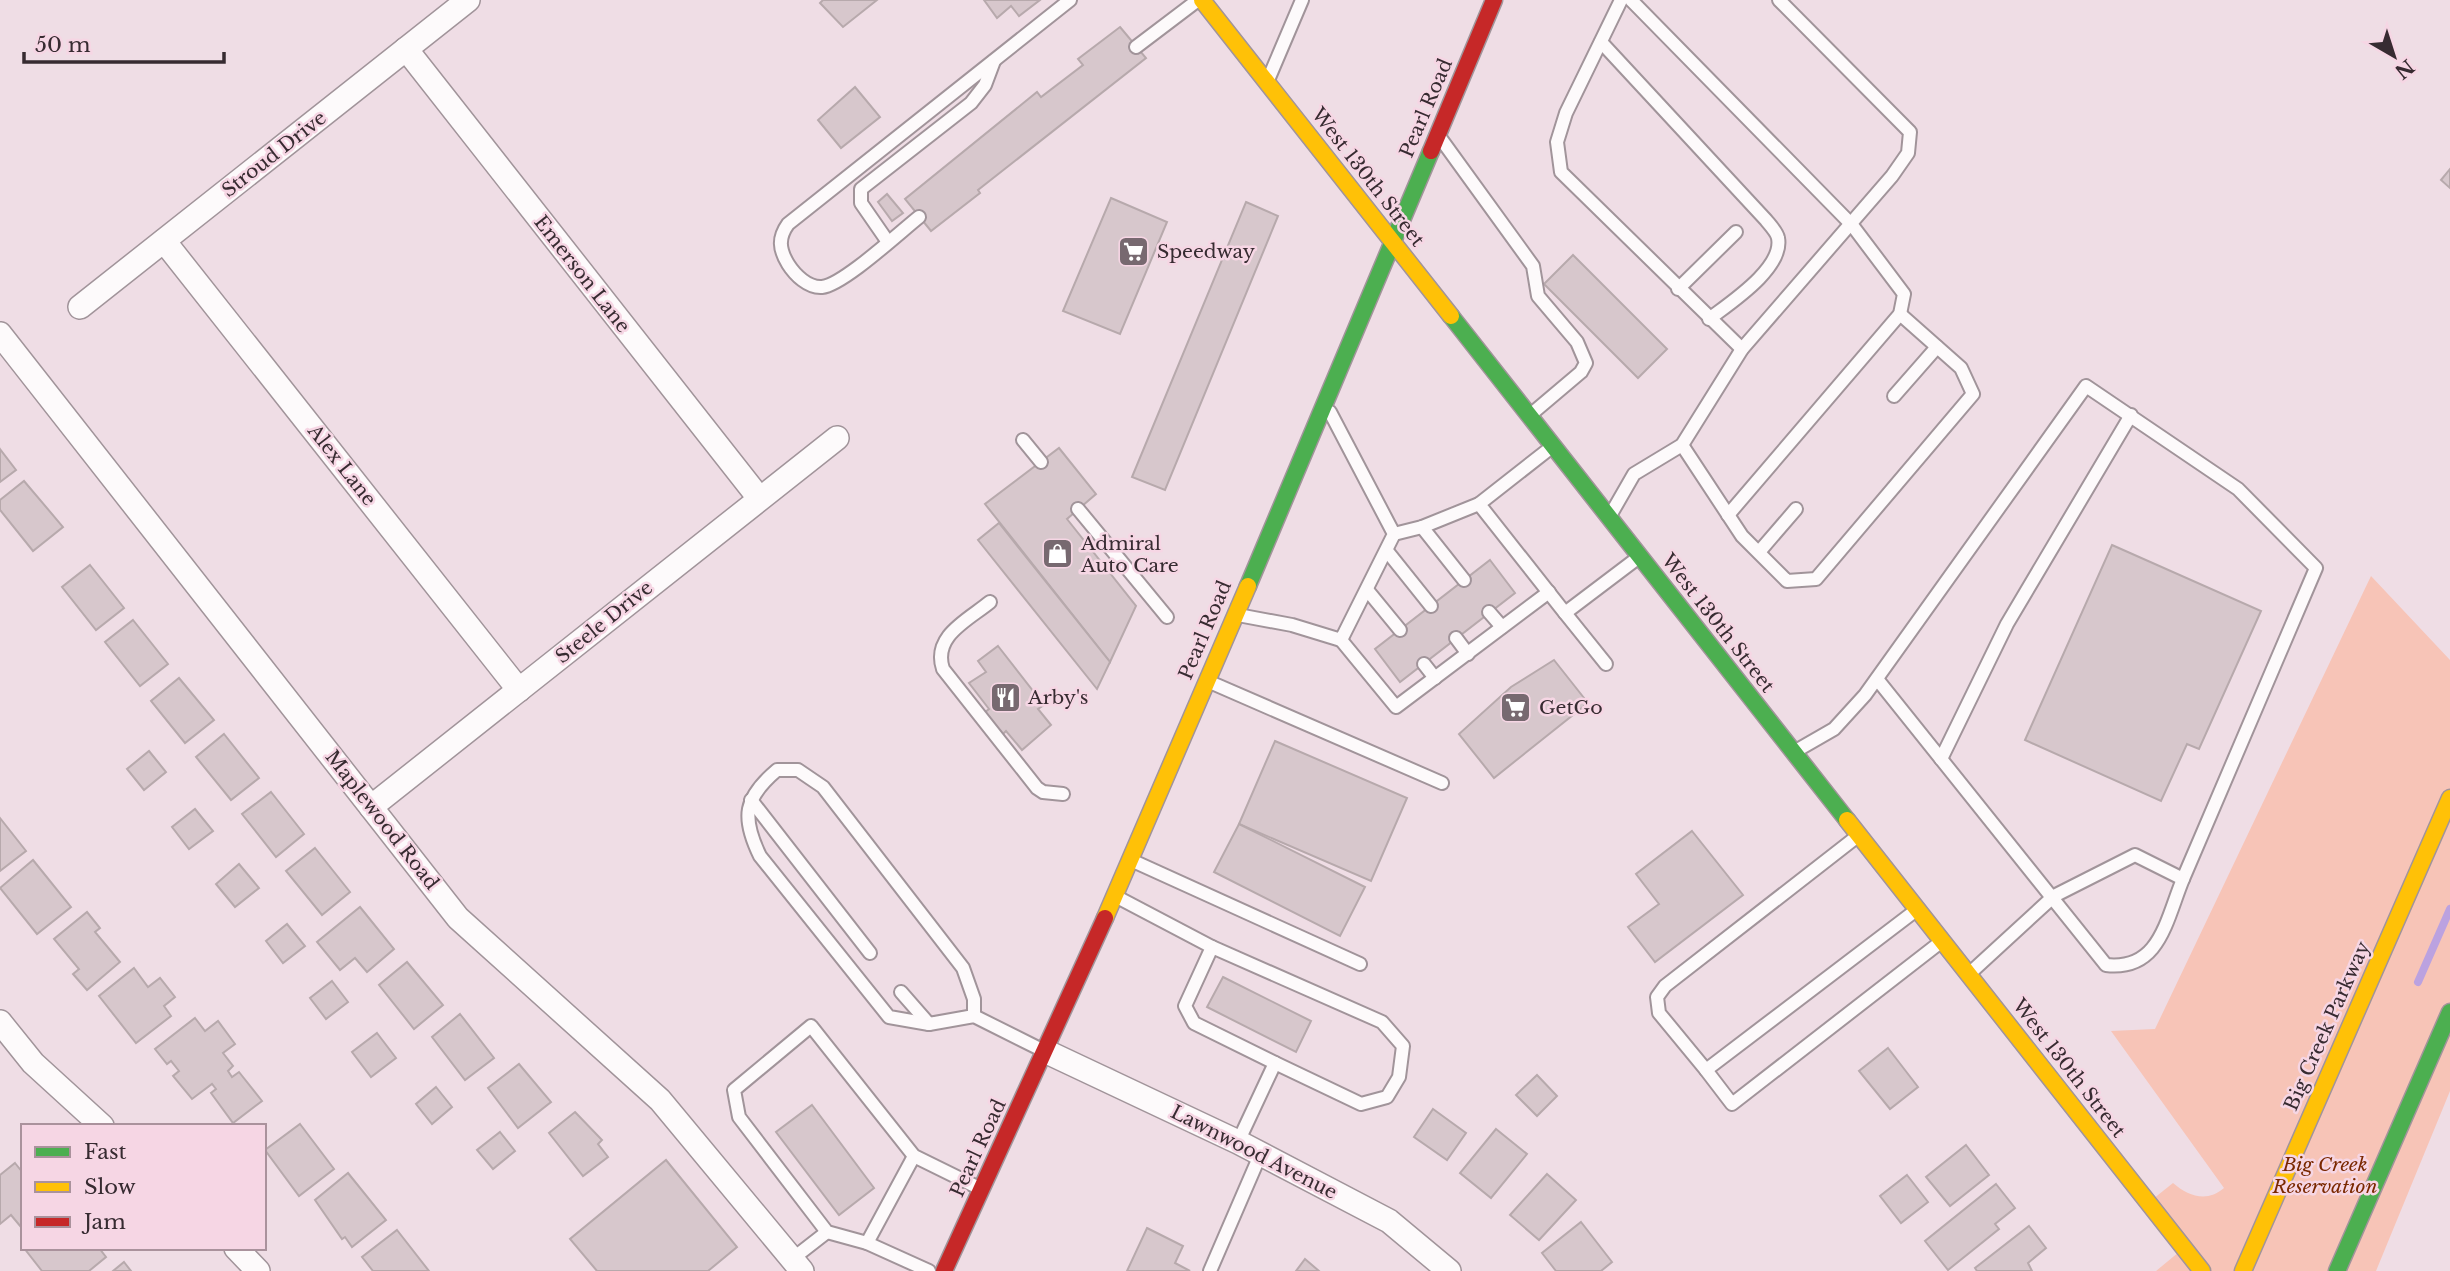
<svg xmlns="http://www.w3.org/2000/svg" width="2450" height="1271" viewBox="0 0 2450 1271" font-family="'Libre Baskerville',serif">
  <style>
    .green { fill: #f7c4b7 }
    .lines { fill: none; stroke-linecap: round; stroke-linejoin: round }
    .stream { stroke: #bba2e0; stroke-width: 8 }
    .building { fill: #d7c7cc; stroke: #b7a9ac; stroke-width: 2 }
    .lane-casing { stroke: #a1949a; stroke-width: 16 }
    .street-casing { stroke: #a1949a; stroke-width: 26 }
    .fast-casing { stroke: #a1949a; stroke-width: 19 }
    .slow-casing { stroke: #a1949a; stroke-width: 19 }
    .jam-casing { stroke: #a1949a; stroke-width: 19 }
    .lane { stroke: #fdfafb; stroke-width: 12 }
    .street { stroke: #fdfafb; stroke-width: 23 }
    .fast { stroke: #4caf50; stroke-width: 16 }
    .slow { stroke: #ffc107; stroke-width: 16 }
    .jam { stroke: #c62828; stroke-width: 16 }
    .labels { text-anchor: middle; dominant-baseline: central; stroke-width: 5; stroke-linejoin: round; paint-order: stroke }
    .street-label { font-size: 19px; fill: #372b31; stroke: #f6d6e4 }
    .poi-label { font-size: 19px; fill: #372b31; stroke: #f6d6e4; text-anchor: start }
    .park-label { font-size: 19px; font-style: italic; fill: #7a2800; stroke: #f6d6e4 }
  </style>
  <rect width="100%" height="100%" fill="#efdde5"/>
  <path class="green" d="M2371 576 2450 660V1091L2376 1271H2156L2179 1252 2143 1207 2173 1183C2188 1196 2207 1203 2224 1188L2111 1031 2155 1029Z"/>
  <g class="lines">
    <polyline class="stream" points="2418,982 2450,909"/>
  </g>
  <g class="building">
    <polygon points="877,0 843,27 820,3 823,0"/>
    <polygon points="984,0 1040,0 1019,16 1011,6 997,18"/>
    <polygon points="1120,27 1146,58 978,190 980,193 931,231 905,199 1037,92 1041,97 1083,65 1078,59"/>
    <polygon points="855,87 880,117 841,148 818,120"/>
    <polygon points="2450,169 2450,188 2441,180"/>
    <polygon points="887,194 903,213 892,221 878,202"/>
    <polygon points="1111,198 1167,222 1120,334 1063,311"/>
    <polygon points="1246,202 1278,216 1165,490 1132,477"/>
    <polygon points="1573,255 1667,349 1638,378 1544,284"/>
    <polygon points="1059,448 1096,494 1067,519 1136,606 1110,662 985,504"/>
    <polygon points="0,449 16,470 0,482"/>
    <polygon points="24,481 63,527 33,551 0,510 0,500"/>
    <polygon points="999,523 1110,662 1097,689 978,540"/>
    <polygon points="2112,545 2261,611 2199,749 2187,744 2161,801 2025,740"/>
    <polygon points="1490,560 1515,593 1400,682 1375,649"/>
    <polygon points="90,565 124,608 96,630 62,587"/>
    <polygon points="133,620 168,664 140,686 105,642"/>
    <polygon points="998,646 1044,705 1038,709 1051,725 1022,750 1006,731 1002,735 984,713 989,709 969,683 986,672 978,661"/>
    <polygon points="1554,660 1588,703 1494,778 1459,734 1511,687"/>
    <polygon points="179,678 214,720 185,743 151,701"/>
    <polygon points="224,734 259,778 231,800 196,757"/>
    <polygon points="1275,741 1407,798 1371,881 1239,824"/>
    <polygon points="149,751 166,772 144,790 127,769"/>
    <polygon points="271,792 304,834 276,857 242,814"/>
    <polygon points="195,809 213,831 189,849 172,827"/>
    <polygon points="0,818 26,851 0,871"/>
    <polygon points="1239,824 1365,887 1340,936 1214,872"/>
    <polygon points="1692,831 1743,895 1655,962 1628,927 1659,904 1636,874"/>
    <polygon points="315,848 350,892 322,915 286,871"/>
    <polygon points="33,860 71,907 37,934 0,888"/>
    <polygon points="239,864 259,888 235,907 216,884"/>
    <polygon points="360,907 394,949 367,972 355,958 340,970 317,942"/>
    <polygon points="87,912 100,928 95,932 120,962 87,990 73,974 79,969 54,939"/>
    <polygon points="287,924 305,946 283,963 266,941"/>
    <polygon points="407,962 443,1005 414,1029 379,985"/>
    <polygon points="134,968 148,987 160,978 175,997 164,1006 171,1016 136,1043 99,996"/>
    <polygon points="1223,977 1311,1021 1296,1052 1207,1007"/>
    <polygon points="332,981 348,1002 326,1019 310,998"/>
    <polygon points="460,1014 494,1058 465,1080 432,1037"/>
    <polygon points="195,1018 205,1031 218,1021 235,1044 223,1053 233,1066 228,1071 232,1077 239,1072 262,1101 233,1123 211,1093 216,1089 212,1084 192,1099 173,1076 179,1071 171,1061 167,1064 155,1049"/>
    <polygon points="377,1033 396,1058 371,1077 352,1052"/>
    <polygon points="1888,1048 1918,1087 1890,1109 1859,1071"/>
    <polygon points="519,1064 551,1102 518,1128 488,1088"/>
    <polygon points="1537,1075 1557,1096 1537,1116 1516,1095"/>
    <polygon points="436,1087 452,1107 432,1124 416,1104"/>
    <polygon points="812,1105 874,1188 839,1215 776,1132"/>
    <polygon points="1433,1109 1466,1133 1447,1160 1414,1137"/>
    <polygon points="575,1112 602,1140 598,1144 608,1157 583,1176 549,1133"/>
    <polygon points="300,1124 334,1169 299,1196 265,1150"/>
    <polygon points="1496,1129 1527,1154 1491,1198 1460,1173"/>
    <polygon points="500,1132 515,1151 493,1169 477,1150"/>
    <polygon points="1966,1145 1989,1175 1950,1206 1926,1177"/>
    <polygon points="666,1160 737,1247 708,1271 597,1271 570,1239"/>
    <polygon points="15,1163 23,1173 21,1227 11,1215 0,1224 0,1175"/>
    <polygon points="348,1173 386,1220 352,1247 345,1237 342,1239 315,1200"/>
    <polygon points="1547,1174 1576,1200 1539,1240 1510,1215"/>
    <polygon points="1907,1175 1928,1202 1901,1223 1880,1196"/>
    <polygon points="1996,1184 2015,1208 1995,1224 1999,1229 1948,1270 1925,1241"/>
    <polygon points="1581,1222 1612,1262 1601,1271 1556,1271 1542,1253"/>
    <polygon points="2029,1226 2046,1248 2028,1263 2032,1271 1977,1271 1975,1268"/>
    <polygon points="1147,1228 1183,1246 1175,1263 1190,1271 1127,1271"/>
    <polygon points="397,1230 429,1271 373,1271 362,1257"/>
    <polygon points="24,1248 99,1248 106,1257 89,1271 42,1271"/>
    <polygon points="1305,1259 1319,1271 1296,1271"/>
    <polygon points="124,1262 131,1271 113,1271"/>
  </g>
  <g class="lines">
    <defs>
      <g id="lane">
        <polyline points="1621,0 1566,113 1557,142 1561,172 1742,349"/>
        <polyline points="1631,0 1852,225 1904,294 1900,314 1728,515"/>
        <path d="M1601 42 1766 220C1770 225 1777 232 1778 238 1784 268 1730 303 1709 319"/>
        <polyline points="1136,47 1198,0"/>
        <polyline points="1268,80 1302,0"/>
        <polyline points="1441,139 1533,266 1538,296 1577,342 1586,363 1581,372 1529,416"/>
        <path d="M919 217C900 232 843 285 822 287 808 288 795 275 788 264 779 249 778 238 788 224L1070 0"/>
        <polyline points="888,242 861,203 861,189 971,103 985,85 994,61"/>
        <polyline points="1678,289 1736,232"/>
        <polyline points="1894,396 1937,347"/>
        <polyline points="1023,440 1041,462"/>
        <polyline points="1682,445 1742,536 1787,581 1816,579 1973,394 1961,368 1900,314"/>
        <polyline points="1553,446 1479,504 1565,613 1639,557"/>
        <polyline points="1078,509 1167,617"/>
        <polyline points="1611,514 1634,474 1682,445 1742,349 1892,176 1908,153 1910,132 1779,0"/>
        <polyline points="1422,527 1464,580"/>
        <polyline points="1394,534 1422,527 1479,504"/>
        <polyline points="1387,551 1431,606"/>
        <polyline points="1759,552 1796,509"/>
        <polyline points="1368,591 1400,630"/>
        <path d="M990 602C968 620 932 636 943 669L1037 788 1043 792 1063 794"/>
        <polyline points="1489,612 1502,627"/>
        <polyline points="1565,613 1606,664"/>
        <polyline points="1238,615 1292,625 1341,640 1394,534 1330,412"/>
        <polyline points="1456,638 1468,654"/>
        <polyline points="1341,640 1396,707 1549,592"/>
        <polyline points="1424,664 1435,678"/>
        <path d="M1877 679 2106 965C2160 971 2166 920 2183 879"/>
        <polyline points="1212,683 1442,783"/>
        <polyline points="1794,752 1834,729 1865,695 2086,386 2238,489 2316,568 2183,879 2135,855 2054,896 1969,974"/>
        <polyline points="1941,759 2007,624 2131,415"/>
        <polyline points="751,800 870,953"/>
        <polyline points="1859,835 1665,986 1657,997 1659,1013 1706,1070 1915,911"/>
        <polyline points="1133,861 1360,964"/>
        <polyline points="1117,897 1212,947 1185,1006 1194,1023 1275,1063 1238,1142"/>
        <polyline points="1212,947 1382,1022 1403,1046 1399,1077 1387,1097 1361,1104 1275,1063"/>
        <polyline points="901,992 929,1024"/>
        <path d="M974 1016V999L963 968 823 787 798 770H777C744 798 741 817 760 856L889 1017 929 1024 974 1016 1042 1050"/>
        <polyline points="1706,1070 1732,1104 1942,941"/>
        <polyline points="867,1243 914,1156"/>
        <polyline points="791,1260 827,1232"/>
        <polyline points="929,1271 867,1243 827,1232 739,1117 734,1090 811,1026 914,1156 979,1188"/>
        <polyline points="1210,1271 1261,1153"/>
      </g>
      <g id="street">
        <polyline points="406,49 759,498"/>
        <polyline points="164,241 519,690"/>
        <polyline points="80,307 468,0"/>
        <polyline points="0,334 458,918 660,1100 802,1271"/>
        <polyline points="371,807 837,438"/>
        <polyline points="0,1022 33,1063 102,1126"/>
        <polyline points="1047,1052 1238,1142 1389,1221 1449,1271"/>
        <polyline points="236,1248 258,1271"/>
      </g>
      <g id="fast">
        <polyline points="1451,316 1847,820"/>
        <polyline points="1248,586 1431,151"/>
        <polyline points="2337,1271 2450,1012"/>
      </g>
      <g id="slow">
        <polyline points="1202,0 1451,316"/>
        <polyline points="1847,820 2202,1271"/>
        <polyline points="1105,918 1248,586"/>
        <polyline points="2243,1271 2450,798"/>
      </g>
      <g id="jam">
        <polyline points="1431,151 1494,0"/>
        <polyline points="944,1271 1105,918"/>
      </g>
    </defs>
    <use href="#lane" class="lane-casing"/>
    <use href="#street" class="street-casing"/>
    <use href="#fast" class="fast-casing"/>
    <use href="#slow" class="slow-casing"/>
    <use href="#jam" class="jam-casing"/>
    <use href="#lane" class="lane"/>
    <use href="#street" class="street"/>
    <use href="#fast" class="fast"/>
    <use href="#slow" class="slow"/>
    <use href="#jam" class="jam"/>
  </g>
  <defs>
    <symbol id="supermarket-square" viewBox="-11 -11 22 22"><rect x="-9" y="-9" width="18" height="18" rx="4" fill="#776970" stroke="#f6d6e4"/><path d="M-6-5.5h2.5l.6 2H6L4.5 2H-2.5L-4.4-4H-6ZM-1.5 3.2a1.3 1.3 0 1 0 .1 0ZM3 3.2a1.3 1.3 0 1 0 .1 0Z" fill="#fff"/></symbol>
    <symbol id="shop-square" viewBox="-11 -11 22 22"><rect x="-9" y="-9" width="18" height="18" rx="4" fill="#776970" stroke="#f6d6e4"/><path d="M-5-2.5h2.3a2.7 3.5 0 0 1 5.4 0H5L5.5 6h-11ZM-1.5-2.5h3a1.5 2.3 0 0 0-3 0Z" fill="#fff"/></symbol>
    <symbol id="restaurant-square" viewBox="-11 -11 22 22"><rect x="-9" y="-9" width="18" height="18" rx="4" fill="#776970" stroke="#f6d6e4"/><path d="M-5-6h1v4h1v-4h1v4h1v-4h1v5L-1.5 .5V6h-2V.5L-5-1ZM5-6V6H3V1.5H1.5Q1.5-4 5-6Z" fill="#fff"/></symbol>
  </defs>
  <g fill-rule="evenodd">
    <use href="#supermarket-square" x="1116" y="234" width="35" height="35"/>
    <use href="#shop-square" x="1040" y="536" width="35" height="35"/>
    <use href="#restaurant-square" x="988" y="680" width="35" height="35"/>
    <use href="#supermarket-square" x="1498" y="690" width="35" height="35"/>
  </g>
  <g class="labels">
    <g class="street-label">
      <text transform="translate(1426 108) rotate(-67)">Pearl Road</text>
      <text transform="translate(274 154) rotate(-38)">Stroud Drive</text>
      <text transform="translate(1368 177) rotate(52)">West 130th Street</text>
      <text transform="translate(582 274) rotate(52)">Emerson Lane</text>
      <text transform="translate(342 465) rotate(52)">Alex Lane</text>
      <text transform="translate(604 622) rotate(-39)">Steele Drive</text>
      <text transform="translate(1718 623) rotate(52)">West 130th Street</text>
      <text transform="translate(1205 630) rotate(-67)">Pearl Road</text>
      <text transform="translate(382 820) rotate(52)">Maplewood Road</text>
      <text transform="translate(2327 1026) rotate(-66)">Big Creek Parkway</text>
      <text transform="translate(2069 1068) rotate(52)">West 130th Street</text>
      <text transform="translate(978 1148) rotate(-65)">Pearl Road</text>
      <text transform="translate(1254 1152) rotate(27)">Lawnwood Avenue</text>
    </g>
    <g class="poi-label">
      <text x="1157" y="251">Speedway</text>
      <text x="1081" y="543">Admiral<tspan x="1081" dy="22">Auto Care</tspan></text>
      <text x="1028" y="697">Arby's</text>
      <text x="1539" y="707">GetGo</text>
    </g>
    <g class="park-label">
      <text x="2325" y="1164">Big Creek<tspan x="2325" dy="22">Reservation</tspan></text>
    </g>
  </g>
  <rect x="21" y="1124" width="245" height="126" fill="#f6d6e4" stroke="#aa929c" stroke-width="2"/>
  <rect x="35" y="1147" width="35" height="10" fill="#4caf50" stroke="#aa929c" stroke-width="2"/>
  <text x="84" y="1159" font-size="21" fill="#372b31">Fast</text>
  <rect x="35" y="1182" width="35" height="10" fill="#ffc107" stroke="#aa929c" stroke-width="2"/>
  <text x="84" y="1194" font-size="21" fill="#372b31">Slow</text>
  <rect x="35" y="1217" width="35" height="10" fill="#c62828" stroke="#aa929c" stroke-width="2"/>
  <text x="84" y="1229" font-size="21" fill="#372b31">Jam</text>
  <g transform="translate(2394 56) rotate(141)" stroke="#f6d6e4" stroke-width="5" paint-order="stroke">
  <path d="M0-5L12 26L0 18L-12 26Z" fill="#372b31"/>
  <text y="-10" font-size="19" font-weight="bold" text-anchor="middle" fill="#372b31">N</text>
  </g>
  <path d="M24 52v10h200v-10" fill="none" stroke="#372b31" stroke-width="3.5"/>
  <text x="35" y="52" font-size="21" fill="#372b31" stroke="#f6d6e4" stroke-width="5" paint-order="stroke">50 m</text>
</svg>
